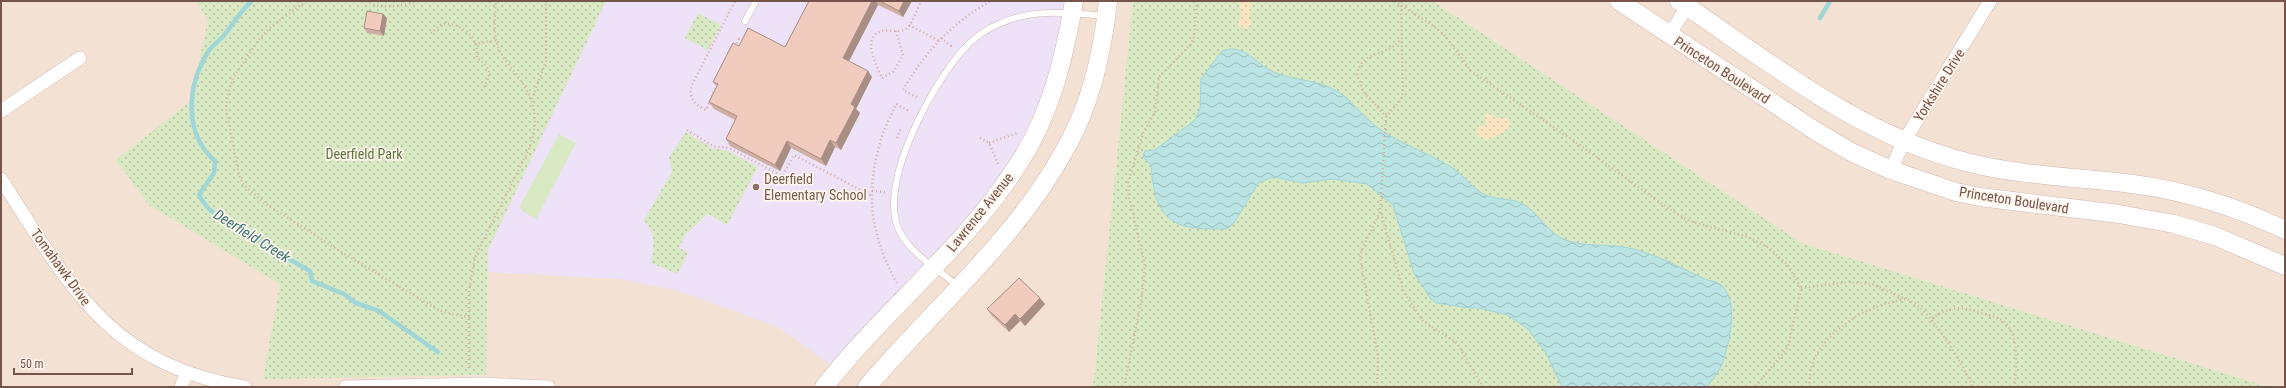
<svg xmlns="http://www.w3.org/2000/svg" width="2286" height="388" viewBox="0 0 2286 388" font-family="'Roboto Condensed',sans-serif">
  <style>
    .residential { fill: #f3e1d4 }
    .education { fill: #ede2f8 }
    .green { fill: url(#green-dots) }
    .sand { fill: url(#sand-dots) }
    .pitch { fill: #d9e9c4 }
    .water { fill: url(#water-waves); stroke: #a1d6d7 }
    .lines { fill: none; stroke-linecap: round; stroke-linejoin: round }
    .stream { stroke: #a1d6d7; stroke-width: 4.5 }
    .lane-casing { stroke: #cfb9af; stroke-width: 7 }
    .street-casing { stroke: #cfb9af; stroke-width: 14 }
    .secondary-casing { stroke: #d2b8ad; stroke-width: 19 }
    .path { stroke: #d6aea1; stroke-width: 2.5; stroke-dasharray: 1 3; stroke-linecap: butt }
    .lane { stroke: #fff; stroke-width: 6 }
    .street { stroke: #fff; stroke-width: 13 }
    .secondary { stroke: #fff; stroke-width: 18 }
    .wall { fill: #cfafa3 }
    .shaded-wall { fill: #a98e85 }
    .building { fill: #f1cbbe; stroke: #a98e85 }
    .education-dot { fill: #8d6e63; stroke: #fff5ec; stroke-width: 1.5 }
    .labels { text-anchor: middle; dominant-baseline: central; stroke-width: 3.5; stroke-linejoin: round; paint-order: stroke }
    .street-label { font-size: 14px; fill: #75544b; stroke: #fff5ec }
    .park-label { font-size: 14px; fill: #5c7a43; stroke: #fff5ec }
    .education-label { font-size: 14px; fill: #785e54; stroke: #fff5ec; text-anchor: start }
    .water-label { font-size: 15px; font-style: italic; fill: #3f7879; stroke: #fff5ec }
  </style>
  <defs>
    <pattern id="green-dots" width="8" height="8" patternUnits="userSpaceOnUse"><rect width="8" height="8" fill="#d9e9c4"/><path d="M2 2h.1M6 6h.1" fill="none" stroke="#b5bfa1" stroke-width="1.8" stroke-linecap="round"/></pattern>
    <pattern id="sand-dots" width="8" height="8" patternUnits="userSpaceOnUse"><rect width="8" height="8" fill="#fae5c1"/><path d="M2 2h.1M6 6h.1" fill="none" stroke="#dac6a7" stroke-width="1.8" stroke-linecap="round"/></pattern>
    <pattern id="water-waves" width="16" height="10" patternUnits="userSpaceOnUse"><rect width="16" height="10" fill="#bbe5e5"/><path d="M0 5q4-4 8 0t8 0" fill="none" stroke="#9dbcbc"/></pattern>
  </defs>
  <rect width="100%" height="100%" fill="#fcf0e6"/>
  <g class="residential">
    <polygon points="1,1 1133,1 1093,387 1,387"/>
    <polygon points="1433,1 2285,1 2285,387 2269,387 1802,243"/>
  </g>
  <polygon class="education" points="606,1 1065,1 1059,38 1041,100 1017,151 1000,177 965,221 831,365 778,327 676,290 619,279 488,272 488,250"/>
  <g class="green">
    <polygon points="196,1 606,1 488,250 486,375 263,379 280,284 149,205 116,160 191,101 208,20"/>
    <polygon points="1133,1 1433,1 1802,243 2269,387 1093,387"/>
    <polygon points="698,13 721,25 708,50 685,38"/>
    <path d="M686 132 712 148 728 151 758 167 727 225 708 214 685 235 679 248 688 252 678 274 651 263C654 245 656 234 644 220L672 172 669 157Z"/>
  </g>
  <g class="sand">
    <polygon points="1239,1 1252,1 1249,18 1252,24 1246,29 1240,27 1238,23 1241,14"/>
    <path d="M1488 113 1498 118H1507L1511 125C1508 132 1494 137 1487 140L1478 136 1476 132 1479 126 1486 125 1485 115Z"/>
  </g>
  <polygon class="pitch" points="559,134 576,143 536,219 522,211 520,206"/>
  <path class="water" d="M1231 49C1250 49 1258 66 1274 72 1293 81 1317 79 1335 90 1351 99 1362 116 1377 127 1401 145 1430 153 1454 169 1466 177 1473 191 1488 196 1498 200 1511 198 1521 203 1537 211 1545 229 1561 238 1579 247 1604 244 1624 247 1653 252 1678 267 1705 279 1711 281 1719 282 1723 287 1739 304 1729 345 1722 364 1719 372 1712 380 1707 387H1562L1546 353 1528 329 1508 315 1479 308H1469L1436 303 1431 299 1414 273 1393 205 1367 184 1333 179 1303 183 1273 177 1258 183 1234 223 1227 229C1173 230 1155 223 1151 165L1143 157 1145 151 1155 150 1195 120 1200 108 1201 79 1222 51Z"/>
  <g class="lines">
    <g class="stream">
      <path d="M252 1C240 11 234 23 225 34 220 41 212 45 208 52 187 86 183 133 215 161L214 173 199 195C212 220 236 224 257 239 275 251 292 261 310 271L312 281 344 294 356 303 379 311 438 352"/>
      <polyline points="1820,18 1830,1"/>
    </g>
    <defs>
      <g id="lane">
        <polyline points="745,21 756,1"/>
        <path d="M958 286C938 269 903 250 896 222 884 174 931 87 962 51 972 39 986 29 1001 23 1035 8 1069 13 1105 16"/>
      </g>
      <g id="street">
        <polyline points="1669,35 1691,1"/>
        <polyline points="1,111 80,58"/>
        <polyline points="1891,170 1904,141 1990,1"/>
        <path d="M1 179C69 285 109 365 245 387"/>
        <polyline points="181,387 187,372"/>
        <polyline points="346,387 482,384 548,387"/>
      </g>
      <g id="secondary">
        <polyline points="1619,1 1817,132 1853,153 1891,170 1956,192 1980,197 2119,214 2174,224 2215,236 2285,266"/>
        <path d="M1679 1C1770 62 1857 134 1966 162 2020 176 2078 177 2133 184 2186 191 2237 207 2285 230"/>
        <path d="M824 387C885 309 966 247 1019 163 1051 114 1064 58 1074 1"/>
        <path d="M867 387C935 307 1017 239 1067 146 1091 103 1103 49 1108 1"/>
      </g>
    </defs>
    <use href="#lane" class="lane-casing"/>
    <use href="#street" class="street-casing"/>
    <use href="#secondary" class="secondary-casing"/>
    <g class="path">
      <polyline points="306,1 270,28 260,38 233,78 228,93 226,108 239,175 243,184 263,202 343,253 430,305 443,312 469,317"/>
      <path d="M366 1C381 10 402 6 417 1"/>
      <polyline points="1395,1 1435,27 1445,36 1471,71 1574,141 1668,208 1689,221 1748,237 1769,248 1787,264 1801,288 1788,347 1755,387"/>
      <polyline points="909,25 939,41"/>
      <path d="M896 31 903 55 894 71 882 78C877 66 860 36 882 31 888 29 897 33 904 30 912 27 917 9 921 1"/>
      <path d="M431 33C435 30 439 25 444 24 456 22 473 33 476 45 477 49 477 54 477 58 490 67 493 74 483 88"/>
      <polyline points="941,38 951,46 950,47"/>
      <polyline points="475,44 497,40"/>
      <polyline points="735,47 739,39 744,42"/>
      <path d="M717 85 706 110C694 104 688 98 692 85L735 1"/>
      <path d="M917 97 903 90C924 53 954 21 991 1"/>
      <polyline points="532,99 546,61 546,1"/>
      <polyline points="1386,117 1400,101 1403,93 1401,4"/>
      <polyline points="687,130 713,146 729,148 782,176 794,155 872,196"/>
      <polyline points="897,138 901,128"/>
      <polyline points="980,138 989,143 998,164"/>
      <polyline points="989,143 1017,133"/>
      <polyline points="872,191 885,192"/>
      <polyline points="1381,213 1404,293 1423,321 1457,343 1483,387"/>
      <path d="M897 283C872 239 865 196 879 147 882 132 890 118 896 104L909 111"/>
      <polyline points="1801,288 1849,282 1872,284 1905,299"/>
      <path d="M1932 318C1952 306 1959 306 1981 313 1990 316 2000 317 2006 324 2019 337 2017 370 2014 387"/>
      <path d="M469 368V291L475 257 529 149C541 116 534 97 513 70 507 62 500 54 497 44 493 31 495 14 496 1"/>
      <polyline points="1124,387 1141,302 1145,266 1129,197 1128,183 1143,133 1155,112 1159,77 1190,45 1194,37 1197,1"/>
      <path d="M1377 387 1378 357 1360 257 1363 247 1380 212 1386 117 1364 92 1357 75C1361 49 1388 57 1400 40"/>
      <path d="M1809 387C1810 375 1811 362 1818 352 1835 327 1864 308 1893 302 1897 301 1902 299 1905 299 1926 301 1965 368 1973 387"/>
    </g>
    <use href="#lane" class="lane"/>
    <use href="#street" class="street"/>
    <use href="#secondary" class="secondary"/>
  </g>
  <g class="wall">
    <polygon points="809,1 912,1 903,17 878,5 849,61 872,77 856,109 860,113 841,150 835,147 826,166 791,148 780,171 730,146 726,139 735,120 714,109 709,102 717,87 713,82 739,46 785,47"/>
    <polygon points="383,14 387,18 384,36 367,33 364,28"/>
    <polygon points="1045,304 1025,326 1020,321 1009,332 992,316 987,309"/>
  </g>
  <g class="shaded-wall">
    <polygon points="872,1 876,1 878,5 847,65 843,58"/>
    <polygon points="904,1 912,1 903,17 899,11"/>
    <polygon points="383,14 387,18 384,36 380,31"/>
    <polygon points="868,71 872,77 856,109 860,113 841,150 836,143 851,104"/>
    <polygon points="830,140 835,147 826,166 821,159"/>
    <polygon points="787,141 791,148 780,171 775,165"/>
    <polygon points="1040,298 1045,304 1025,326 1020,319"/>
    <polygon points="1015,314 1020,321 1009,332 1005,325"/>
  </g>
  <g class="building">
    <polygon points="809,1 872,1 843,58 868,71 851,104 855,107 836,143 830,140 821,159 787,141 775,165 726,139 737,116 709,102 718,84 713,82 733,43 739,46 748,28 785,47"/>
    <polygon points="880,1 904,1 899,11"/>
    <polygon points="367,11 383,14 380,31 364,28"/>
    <polygon points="1019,278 1040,298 1020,319 1015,314 1005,325 987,309"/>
  </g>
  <circle class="education-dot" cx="756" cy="187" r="4"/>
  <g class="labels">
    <g class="street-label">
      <text transform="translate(1722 70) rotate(33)">Princeton Boulevard</text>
      <text transform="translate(1939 85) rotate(-58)">Yorkshire Drive</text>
      <text transform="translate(2014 200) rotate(9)">Princeton Boulevard</text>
      <text transform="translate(980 212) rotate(-51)">Lawrence Avenue</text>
      <text transform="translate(61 267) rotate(54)">Tomahawk Drive</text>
    </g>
    <g class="park-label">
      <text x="364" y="154">Deerfield Park</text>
    </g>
    <g class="education-label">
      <text x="764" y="179">Deerfield<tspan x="764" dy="16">Elementary School</tspan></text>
    </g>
    <g class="water-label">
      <text transform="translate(252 236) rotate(32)">Deerfield Creek</text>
    </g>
  </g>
  <rect width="2286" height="388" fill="none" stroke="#75544b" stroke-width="4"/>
  <path d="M14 368v6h118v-6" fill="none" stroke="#75544b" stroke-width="2"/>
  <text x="20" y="368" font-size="12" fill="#75544b" stroke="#fff5ec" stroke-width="3" paint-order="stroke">50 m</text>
</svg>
